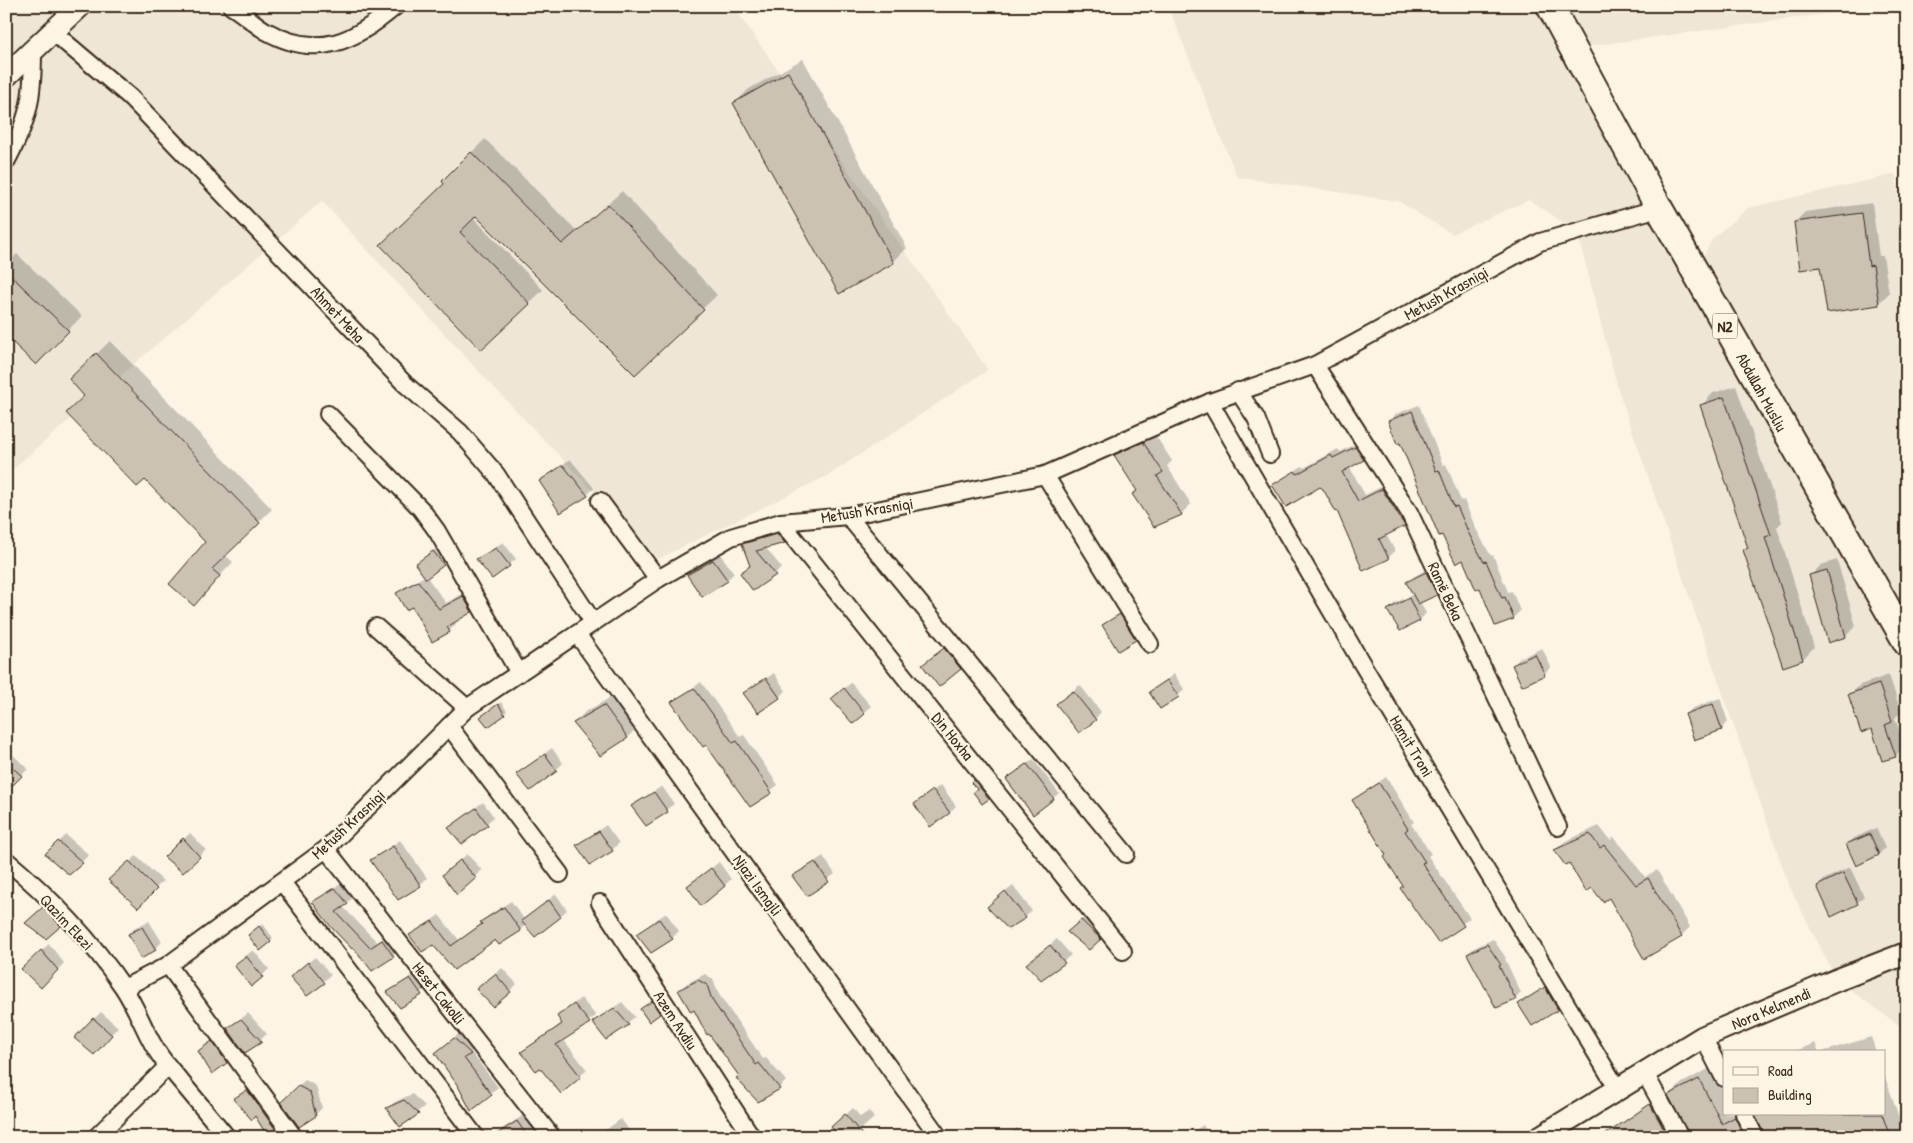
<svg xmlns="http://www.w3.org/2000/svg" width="1913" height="1143" viewBox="0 0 1913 1143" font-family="'Patrick Hand',sans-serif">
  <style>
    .built { fill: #eee6d6 }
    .shadow { fill: #0003 }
    .building { fill: #ccc2b3; stroke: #3b2a1e }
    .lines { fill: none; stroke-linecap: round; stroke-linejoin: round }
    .minor-casing { stroke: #3b2a1e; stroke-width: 20 }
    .tertiary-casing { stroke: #3b2a1e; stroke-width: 25 }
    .primary-casing { stroke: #3b2a1e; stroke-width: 30 }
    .minor { stroke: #fcf5e5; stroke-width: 16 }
    .tertiary { stroke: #fcf5e5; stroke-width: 21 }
    .primary { stroke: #fcf5e5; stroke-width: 26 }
    .labels { text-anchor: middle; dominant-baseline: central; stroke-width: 4.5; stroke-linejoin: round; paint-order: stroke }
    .shield { fill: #fcf5e5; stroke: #75675a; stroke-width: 1 }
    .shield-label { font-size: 15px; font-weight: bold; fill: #3b2a1e }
    .street-label { font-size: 16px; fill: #3b2a1e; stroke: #fcf5e5 }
  </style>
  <rect width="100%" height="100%" fill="#fcf5e5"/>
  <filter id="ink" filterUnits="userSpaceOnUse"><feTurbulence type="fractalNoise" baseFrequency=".02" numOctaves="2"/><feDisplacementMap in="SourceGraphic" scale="10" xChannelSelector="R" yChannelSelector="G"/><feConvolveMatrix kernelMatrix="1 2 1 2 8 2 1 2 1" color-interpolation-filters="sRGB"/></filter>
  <g filter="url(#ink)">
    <g class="built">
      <polygon points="6,6 733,6 988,370 829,475 658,559 485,378 322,201 6,475"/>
      <polygon points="1168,6 1839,6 1840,12 1583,47 1696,272 1712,239 1748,208 1896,174 1907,275 1907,1031 1837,980 1789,886 1618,389 1577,231 1529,200 1452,234 1398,201 1237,177"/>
    </g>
    <g class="shadow">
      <polygon points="803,59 907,248 893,262 735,103 749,89"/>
      <polygon points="485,139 577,231 622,191 717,295 635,374 476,214 473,217 543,290 481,349 446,184 443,181"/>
      <polygon points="1872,203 1879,256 1883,256 1889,293 1879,303 1828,311 1822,266 1795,222 1805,212"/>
      <polygon points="17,254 82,316 36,363 6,334 6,264"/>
      <polygon points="110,341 272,509 225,555 233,562 194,604 207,542 145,478 86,396 84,366"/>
      <polygon points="1736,386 1782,522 1777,527 1814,647 1803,659 1744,550 1749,546 1702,405 1713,393"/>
      <polygon points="1419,405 1443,465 1446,464 1461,501 1464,500 1476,529 1491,556 1493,555 1508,592 1512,591 1520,611 1513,618 1481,586 1389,421 1396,414"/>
      <polygon points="1154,433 1172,461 1167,466 1191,504 1181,514 1134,494 1138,490 1116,455 1126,445"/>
      <polygon points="1362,441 1370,452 1363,459 1349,466 1365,495 1389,483 1410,518 1404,525 1386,534 1395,551 1388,558 1338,509 1320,485 1274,485 1302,466 1304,468 1338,449 1340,452"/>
      <polygon points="570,459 594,488 587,495 541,481"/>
      <polygon points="784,527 791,535 784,542 765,547 782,568 753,589 741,573 751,564 743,545 750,538"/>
      <polygon points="503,542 516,559 493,577 478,559"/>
      <polygon points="440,545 450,558 426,576 446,603 470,590 478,604 454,621 456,624 449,631 397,594 404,587 425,576 417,564"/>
      <polygon points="720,554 734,573 727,580 688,576 695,569"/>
      <polygon points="1837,560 1856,626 1846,636 1810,576 1821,565"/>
      <polygon points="1433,566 1443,587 1436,594 1420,602 1426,613 1420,620 1401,630 1388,610 1395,603 1414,594 1408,582 1415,576"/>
      <polygon points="1127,608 1142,633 1135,639 1103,626"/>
      <polygon points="951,642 967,662 960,669 924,665"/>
      <polygon points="1542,648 1551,667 1544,674 1514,665 1520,658"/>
      <polygon points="774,673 786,691 779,697 745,693"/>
      <polygon points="1174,674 1184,689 1178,696 1150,692"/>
      <polygon points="1889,675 1901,712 1895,718 1905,746 1895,756 1850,694 1860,685"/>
      <polygon points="701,682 740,737 744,735 778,785 750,806 707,743 673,702"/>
      <polygon points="851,683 871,706 853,722 840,692"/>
      <polygon points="1080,685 1101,712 1095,719 1058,704"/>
      <polygon points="615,695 638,726 628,737 600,755 575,723 585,712"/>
      <polygon points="1720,698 1728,722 1722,729 1694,738 1686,714 1693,708"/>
      <polygon points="501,702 507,711 488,725 485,714"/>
      <polygon points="552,748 563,763 556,770 518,774"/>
      <polygon points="11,753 28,769 6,790 6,757"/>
      <polygon points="1033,759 1059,793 1053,798 1008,779"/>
      <polygon points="982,775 995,791 988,798 973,783"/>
      <polygon points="1386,777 1414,822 1411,824 1431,854 1428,856 1470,918 1438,941 1354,800"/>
      <polygon points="941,785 956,806 949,813 915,804"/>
      <polygon points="662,786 674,804 646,824 633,806"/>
      <polygon points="483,802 494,817 462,843 449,828"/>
      <polygon points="606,825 619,843 612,850 577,846"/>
      <polygon points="1599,826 1610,840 1614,837 1645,877 1657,870 1690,927 1681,936 1609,896 1555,850 1564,842"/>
      <polygon points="1876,828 1885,848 1879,854 1856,864 1847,845 1854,838"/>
      <polygon points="190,833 206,850 199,856 166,857"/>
      <polygon points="66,835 89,855 69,873 47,854"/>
      <polygon points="400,840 427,878 420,885 372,860"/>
      <polygon points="467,854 482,870 457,893 451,869"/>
      <polygon points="136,856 163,881 138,906 117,874"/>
      <polygon points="823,856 835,874 807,894 794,876"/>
      <polygon points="719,862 731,879 724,886 689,886"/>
      <polygon points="1850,867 1864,897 1857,903 1818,886 1825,879"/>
      <polygon points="341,883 353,898 342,906 377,942 388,935 400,951 372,970 314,902"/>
      <polygon points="1013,886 1032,911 1025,917 995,900"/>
      <polygon points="556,894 567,910 560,916 526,924 520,930 495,938 455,969 433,943 411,935 439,915 459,940 482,923 488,916 511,901 524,919"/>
      <polygon points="50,901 67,918 46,938 33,916"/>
      <polygon points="666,913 679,931 672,938 638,934"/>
      <polygon points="1088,914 1107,932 1100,939 1075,925"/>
      <polygon points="149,921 162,942 155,949 129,934 136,927"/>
      <polygon points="263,924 273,938 270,941 252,932"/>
      <polygon points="1057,939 1071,955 1041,979 1034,958"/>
      <polygon points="1493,939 1506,958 1505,959 1521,993 1515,999 1496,1007 1468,954 1474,948"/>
      <polygon points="49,944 64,963 48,980 29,962"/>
      <polygon points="253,950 269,969 262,976 235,965"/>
      <polygon points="315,957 331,975 307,994 291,977"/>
      <polygon points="502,968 517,984 493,1005 477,989"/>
      <polygon points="417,972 428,987 400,1007 389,992"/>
      <polygon points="705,974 713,979 718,993 763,1059 766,1058 786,1081 779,1088 740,1076 695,1008 680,991 686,984"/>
      <polygon points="1552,982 1564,1002 1533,1024 1520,1004"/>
      <polygon points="581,998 596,1016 563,1039 587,1070 580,1076 540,1066 522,1052 562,1023 558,1016"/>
      <polygon points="655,999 662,1010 659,1013 644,1007"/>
      <polygon points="622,1002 635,1017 606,1038 594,1022"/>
      <polygon points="101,1012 118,1027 100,1046 75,1038"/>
      <polygon points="248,1013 267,1034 245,1052 229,1029"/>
      <polygon points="461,1032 476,1046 471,1052 498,1087 471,1109 459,1086 443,1047"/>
      <polygon points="219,1036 233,1055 212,1072 199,1051"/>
      <polygon points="1871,1037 1876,1052 1822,1052"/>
      <polygon points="1815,1043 1819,1052 1794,1052"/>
      <polygon points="1712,1067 1724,1092 1724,1114 1751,1114 1758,1129 1766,1134 1756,1114 1884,1114 1884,1074 1906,1137 1693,1137 1670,1095 1682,1083"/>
      <polygon points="305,1080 316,1086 322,1108 315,1115 282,1102"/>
      <polygon points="254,1084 294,1137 269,1137 256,1114 235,1099"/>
      <polygon points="412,1094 425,1106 400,1125 388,1108 395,1102"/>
      <polygon points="1657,1098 1672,1125 1666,1132 1658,1137 1611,1132"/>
      <polygon points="853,1108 860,1117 869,1111 874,1118 852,1137 833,1137 838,1133 833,1127"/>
      <polygon points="524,1115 536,1132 532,1137 497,1137 502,1129"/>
      <polygon points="621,1119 634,1137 598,1137 603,1132"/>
      <polygon points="212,1120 220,1137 205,1137 200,1131"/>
      <polygon points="1203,1125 1210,1137 1185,1137"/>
      <polygon points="1017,1128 1024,1137 1005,1137"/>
    </g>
    <g class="building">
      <polygon points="788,72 894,263 839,294 733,103"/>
      <polygon points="471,152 562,244 608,204 704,310 635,375 476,216 460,232 530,304 481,350 380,245 444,184 442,181"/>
      <polygon points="1862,213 1869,266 1873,265 1879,305 1827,313 1820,267 1800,270 1794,222"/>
      <polygon points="6,271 69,331 36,365 6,336"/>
      <polygon points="96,353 260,523 212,569 220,576 194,606 169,584 205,542 145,480 137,487 66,413 84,396 69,379"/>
      <polygon points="1724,397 1771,535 1765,537 1803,660 1783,667 1743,550 1748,548 1700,405"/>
      <polygon points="1412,411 1436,471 1439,470 1454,507 1457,506 1470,536 1484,562 1486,561 1502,598 1505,597 1514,619 1495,626 1480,588 1476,590 1463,560 1456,564 1442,535 1439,536 1400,443 1397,444 1388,421"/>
      <polygon points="1143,442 1163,472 1157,476 1182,515 1154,527 1132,494 1137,491 1114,455"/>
      <polygon points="1355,447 1364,460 1342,472 1358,501 1382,489 1405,526 1379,539 1389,559 1363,571 1337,511 1336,512 1323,489 1320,487 1286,507 1272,485 1295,471 1297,474 1331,455 1333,458"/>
      <polygon points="563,465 588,496 560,513 539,481"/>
      <polygon points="777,534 785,543 756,551 776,575 753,591 740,573 750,566 742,544"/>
      <polygon points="496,548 510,566 492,579 476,559"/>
      <polygon points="433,551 444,565 426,579 415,564"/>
      <polygon points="713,560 728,581 702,597 687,575"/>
      <polygon points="1827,570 1846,637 1828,643 1809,575"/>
      <polygon points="1426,572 1437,595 1418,604 1406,582"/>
      <polygon points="418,581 439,609 463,596 472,612 447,627 450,632 432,642 412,607 406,610 396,593"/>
      <polygon points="1409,598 1420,621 1400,631 1387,610"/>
      <polygon points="1120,614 1136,640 1118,651 1102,625"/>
      <polygon points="944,648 961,669 939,687 922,665"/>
      <polygon points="1535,654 1545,675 1522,686 1512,665"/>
      <polygon points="766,678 780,698 758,713 743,693"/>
      <polygon points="1167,680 1179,697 1160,709 1149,692"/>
      <polygon points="1879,684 1892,722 1885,725 1896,757 1882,761 1872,729 1861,733 1848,694"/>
      <polygon points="694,688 733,743 737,741 772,793 750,807 706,745 703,747 671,702"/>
      <polygon points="844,688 865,714 853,724 831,699"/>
      <polygon points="1073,691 1096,720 1079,733 1056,704"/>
      <polygon points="498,704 505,715 488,727 480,717"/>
      <polygon points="1713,704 1722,730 1694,740 1685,714"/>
      <polygon points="604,705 628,738 600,756 573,723"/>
      <polygon points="545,754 557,771 530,791 516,774"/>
      <polygon points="6,762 22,776 6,792"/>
      <polygon points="1027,764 1054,799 1033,815 1006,779"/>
      <polygon points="974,780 989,799 982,804 973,792 977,789 971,783"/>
      <polygon points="1379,783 1408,829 1405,831 1425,862 1422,863 1464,926 1438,943 1400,888 1403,886 1384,857 1386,855 1352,800"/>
      <polygon points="933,790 950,813 930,827 914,804"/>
      <polygon points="654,792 668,812 646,826 631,806"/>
      <polygon points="476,808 488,825 462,844 448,828"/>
      <polygon points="599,831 613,851 590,865 576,845"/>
      <polygon points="1590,834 1600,848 1604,845 1636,885 1648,878 1682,937 1644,959 1609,898 1603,902 1592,888 1586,892 1569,863 1565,865 1554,850"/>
      <polygon points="1870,834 1879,855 1856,866 1846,844"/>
      <polygon points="183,838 200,857 183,873 164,857"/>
      <polygon points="58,841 83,863 69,875 45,854"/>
      <polygon points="393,846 421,886 398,900 370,860"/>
      <polygon points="460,860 476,878 457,895 442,875"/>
      <polygon points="129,861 157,889 138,908 108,880"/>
      <polygon points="815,862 829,882 807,896 792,876"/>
      <polygon points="711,868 725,886 701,906 687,886"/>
      <polygon points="1843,873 1858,904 1831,917 1817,886"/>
      <polygon points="335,888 348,904 336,912 370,948 382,940 394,957 372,971 353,947 352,949 332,928 312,902"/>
      <polygon points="1005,891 1026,918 1008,929 987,907"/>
      <polygon points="549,900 561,917 535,937 521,921"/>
      <polygon points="43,907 61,926 46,939 25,923"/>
      <polygon points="504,907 521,931 499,945 495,940 454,970 433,945 422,952 409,935 432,921 451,946 482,924 480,922"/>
      <polygon points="659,919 673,939 651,953 636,934"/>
      <polygon points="1081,920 1101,939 1089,950 1067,932"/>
      <polygon points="259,926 271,942 260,951 248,935"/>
      <polygon points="142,927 156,950 141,959 128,934"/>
      <polygon points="1487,944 1501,965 1499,966 1516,1000 1496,1008 1467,954"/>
      <polygon points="1050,945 1065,963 1041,980 1026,964"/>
      <polygon points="41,950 58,970 41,988 21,969"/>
      <polygon points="246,956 263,977 251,987 234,965"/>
      <polygon points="308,962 325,983 307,996 290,977"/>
      <polygon points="495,974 511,992 493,1007 476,989"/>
      <polygon points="410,978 422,995 400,1008 387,992"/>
      <polygon points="698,980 707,985 712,1000 756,1065 759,1063 780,1089 758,1102 736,1078 739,1076 709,1034 707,1035 694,1010 691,1012 678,990"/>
      <polygon points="1545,987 1558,1010 1532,1026 1518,1004"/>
      <polygon points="652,1001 660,1014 649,1022 640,1009"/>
      <polygon points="574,1004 590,1023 556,1045 581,1077 561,1094 540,1068 536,1071 521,1052 562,1024 557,1016"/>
      <polygon points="614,1008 629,1025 606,1040 592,1022"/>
      <polygon points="93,1018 112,1035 94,1055 74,1038"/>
      <polygon points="241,1019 262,1042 245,1053 227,1028"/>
      <polygon points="454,1038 471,1054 464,1058 492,1095 471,1111 458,1086 435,1053"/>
      <polygon points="212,1041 227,1063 212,1074 198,1051"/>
      <polygon points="1699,1079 1722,1124 1735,1117 1744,1137 1690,1137 1668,1095"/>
      <polygon points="298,1086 310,1092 316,1116 299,1127 281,1102"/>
      <polygon points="247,1090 281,1137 268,1137 255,1116 252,1120 233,1099"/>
      <polygon points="404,1100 419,1114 400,1127 386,1108"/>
      <polygon points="1650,1104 1668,1137 1602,1137"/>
      <polygon points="845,1114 864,1137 840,1137 831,1127"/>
      <polygon points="1755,1114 1882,1114 1890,1137 1765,1137"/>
      <polygon points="517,1121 528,1137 492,1137"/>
    </g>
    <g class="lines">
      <defs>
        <g id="minor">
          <path d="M231 6C243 13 254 24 266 31 318 60 354 42 396 6"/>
          <polyline points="53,32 130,97 405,384 460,432 496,474 593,622"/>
          <path d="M6 162C29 119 33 99 33 51"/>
          <polyline points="1315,365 1409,512 1558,827"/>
          <polyline points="1238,391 1256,418 1270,454"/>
          <polyline points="1210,402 1361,662 1617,1088"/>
          <polyline points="328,414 421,509 437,531 519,673"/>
          <polyline points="1045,475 1150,644"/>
          <polyline points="600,501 658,579"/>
          <polyline points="848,516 1126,854"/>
          <polyline points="781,522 1123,951"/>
          <polyline points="376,627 467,708"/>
          <polyline points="577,634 939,1137"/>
          <polyline points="449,726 560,874"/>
          <polyline points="326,849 552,1137"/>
          <path d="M6 860C49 896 91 940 123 987 140 1012 147 1042 168 1066L96 1137"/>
          <polyline points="282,882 476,1137"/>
          <polyline points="600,903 752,1137"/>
          <polyline points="168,965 294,1137"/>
          <polyline points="124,988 168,965 326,849 467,708 658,579 731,537 781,522 848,516 1045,475 1210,402 1315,365 1540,242 1659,208"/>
          <polyline points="1703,1037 1724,1078"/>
          <polyline points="168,1066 227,1137"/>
          <polyline points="1644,1072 1680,1137"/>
          <polyline points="1744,1114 1755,1137"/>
        </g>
        <g id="tertiary">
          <polyline points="6,76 80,6"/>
          <polyline points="1540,1137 1703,1037 1837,980 1907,953"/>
        </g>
        <polyline id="primary" points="1550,6 1659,208 1907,643"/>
      </defs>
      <use href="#minor" class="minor-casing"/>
      <use href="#tertiary" class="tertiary-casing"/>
      <use href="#primary" class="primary-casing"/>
      <use href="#minor" class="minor"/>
      <use href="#tertiary" class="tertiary"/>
      <use href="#primary" class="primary"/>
    </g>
  </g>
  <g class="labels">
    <rect class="shield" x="1712.5" y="313.5" width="25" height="25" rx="4"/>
    <g class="shield-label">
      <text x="1725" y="326">N2</text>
    </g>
    <g class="street-label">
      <text transform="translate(1446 293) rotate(-29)">Metush Krasniqi</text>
      <text transform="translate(338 314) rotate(47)">Ahmet Meha</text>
      <text transform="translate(1762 392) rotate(61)">Abdullah Musliu</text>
      <text transform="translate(867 510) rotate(-9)">Metush Krasniqi</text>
      <text transform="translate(1446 591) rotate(65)">Ramë Beka</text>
      <text transform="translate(953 736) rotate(51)">Din Hoxha</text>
      <text transform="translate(1412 746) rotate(59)">Hamit Troni</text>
      <text transform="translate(348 824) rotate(-43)">Metush Krasniqi</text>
      <text transform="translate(758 885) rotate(54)">Njazi Ismajli</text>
      <text transform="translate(67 922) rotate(47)">Qazim Elezi</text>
      <text transform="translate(439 993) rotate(52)">Heset Cakolli</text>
      <text transform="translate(1771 1008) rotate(-23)">Nora Kelmendi</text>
      <text transform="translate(676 1020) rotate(57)">Azem Avdiu</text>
    </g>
  </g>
  <rect width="1913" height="1143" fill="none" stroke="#fcf5e5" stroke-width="25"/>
  <rect x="12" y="12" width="1888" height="1118" fill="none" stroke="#3b2a1e" stroke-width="2" filter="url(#ink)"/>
  <rect x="1723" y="1050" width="162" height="65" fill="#fcf5e5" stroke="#afa495"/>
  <rect x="1733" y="1067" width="25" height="8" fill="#fcf5e5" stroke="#afa495"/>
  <text x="1768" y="1076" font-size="15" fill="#3b2a1e">Road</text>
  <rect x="1733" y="1088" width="25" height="15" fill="#ccc2b3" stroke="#afa495"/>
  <text x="1768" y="1100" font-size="15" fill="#3b2a1e">Building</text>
</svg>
